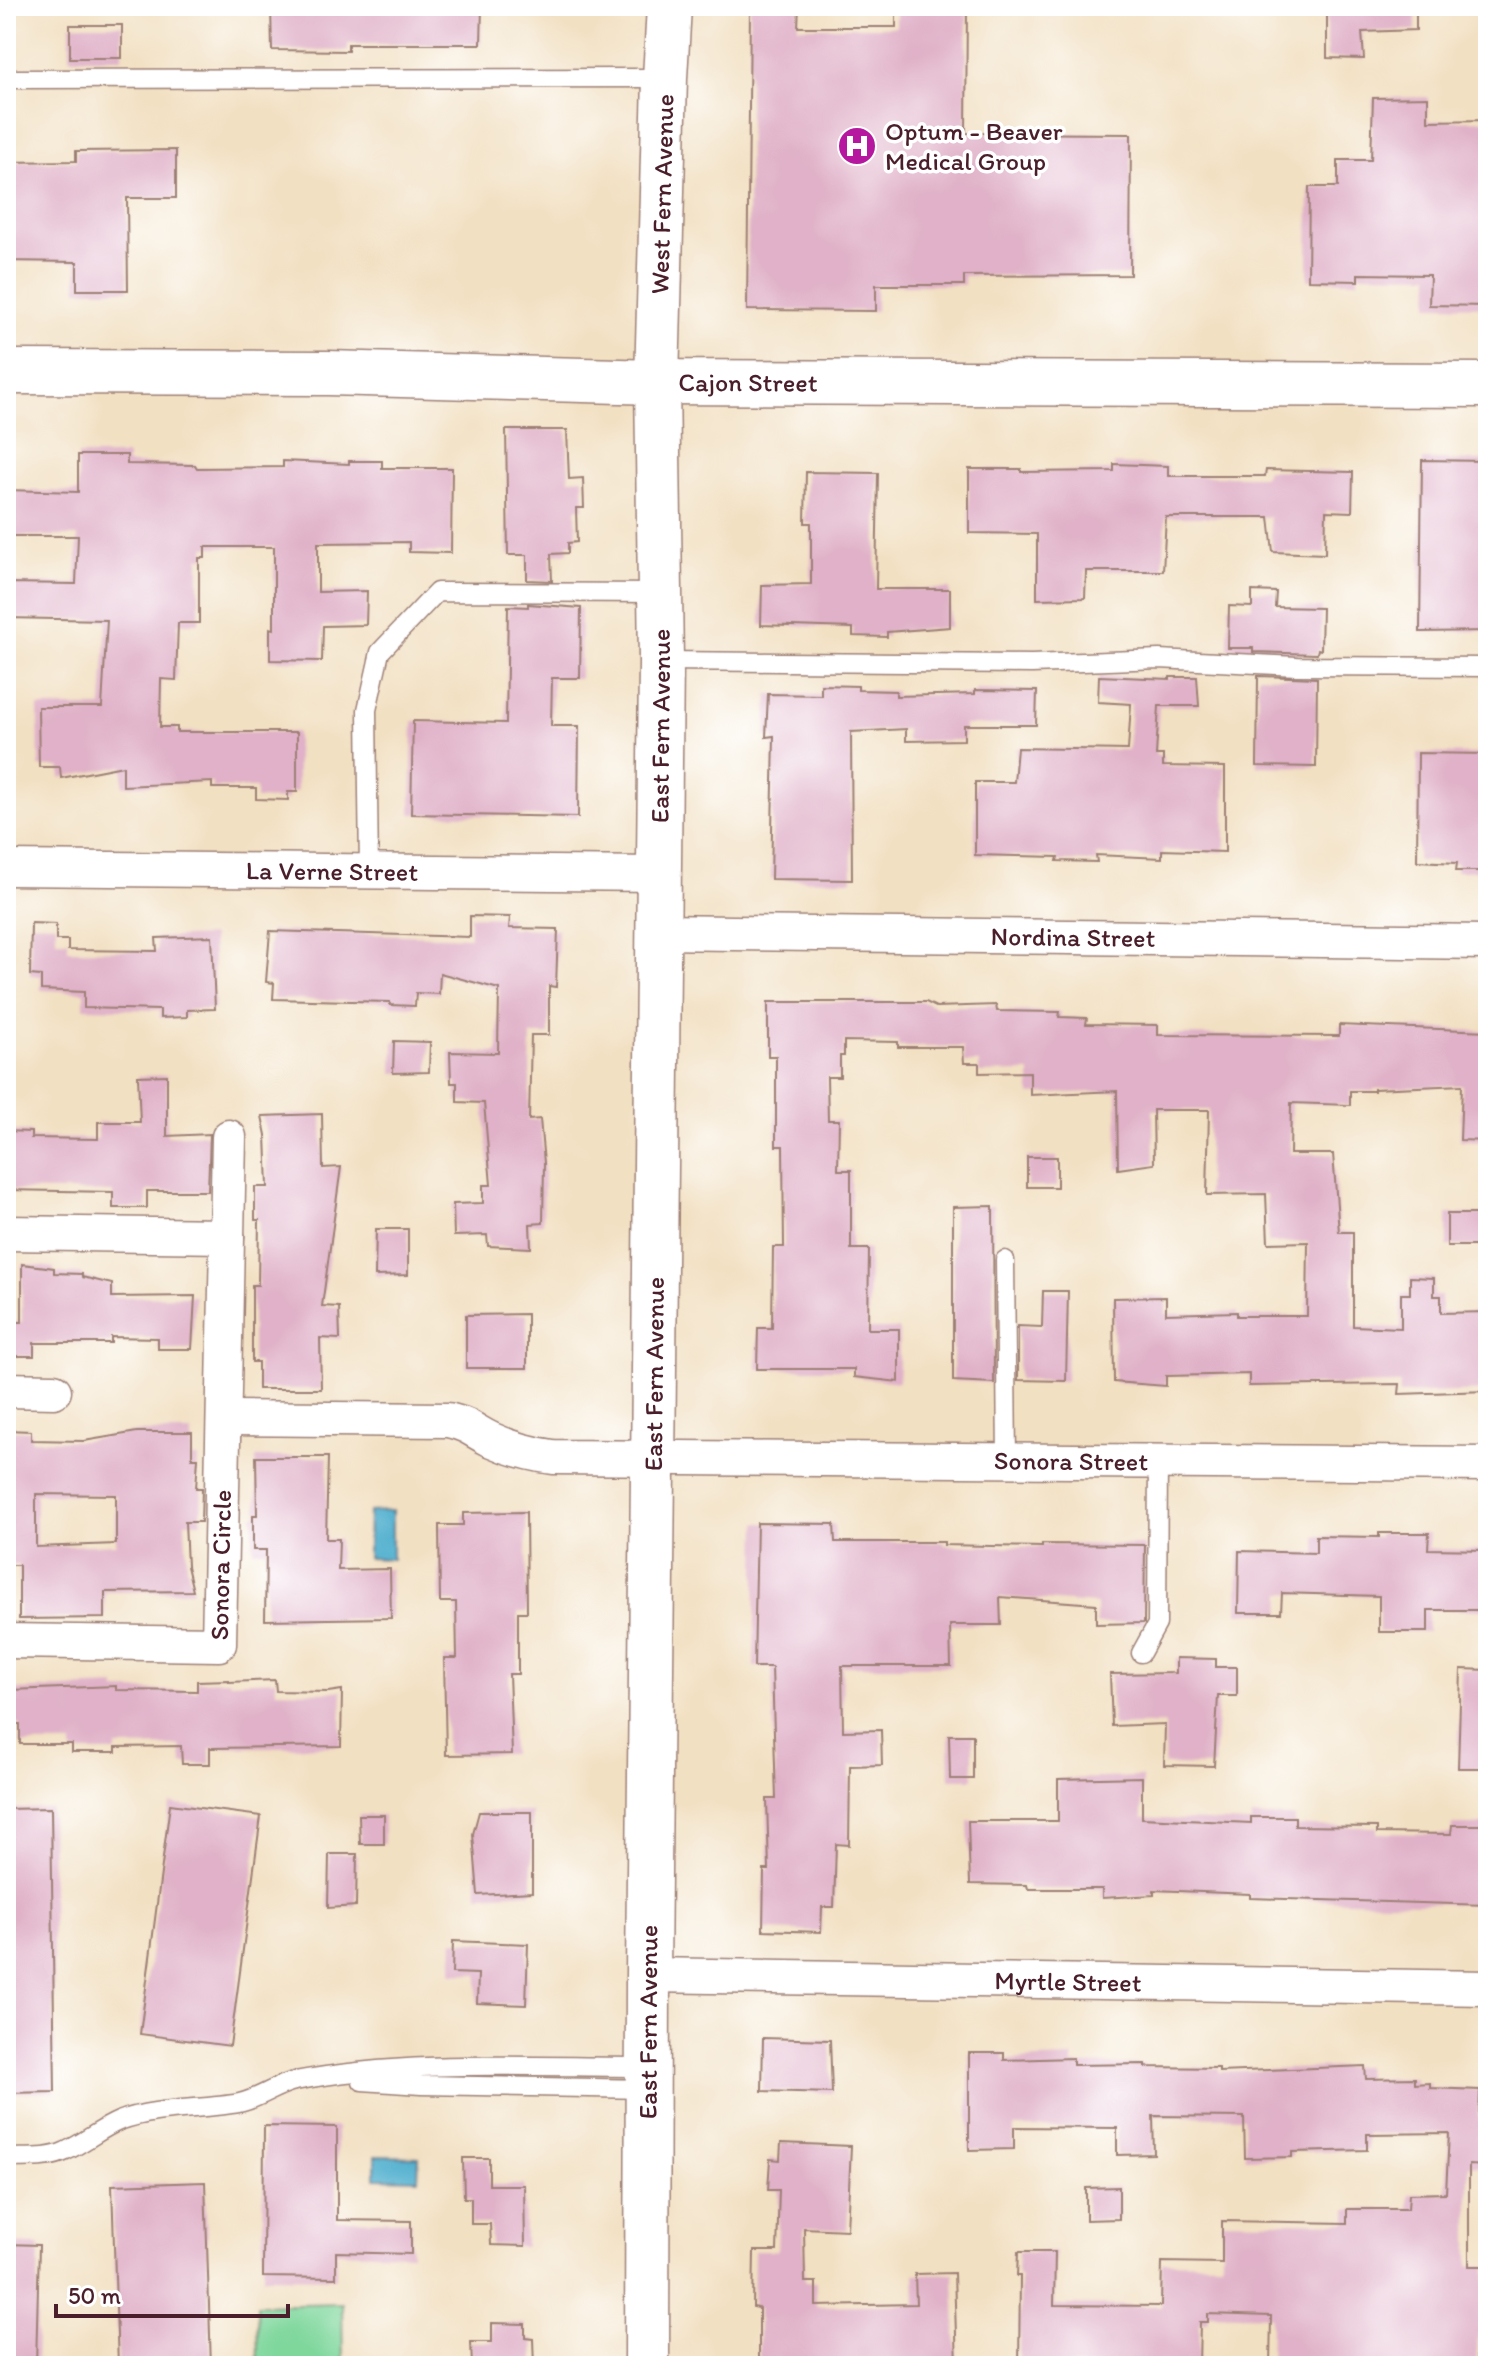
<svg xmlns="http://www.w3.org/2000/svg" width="1494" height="2372" viewBox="0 0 1494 2372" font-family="Itim,sans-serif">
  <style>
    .green { fill: #7fd79c; stroke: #647b64; stroke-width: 2 }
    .water { fill: #4fafce; stroke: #4c677c; stroke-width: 2 }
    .building { fill: #e0b1c8; fill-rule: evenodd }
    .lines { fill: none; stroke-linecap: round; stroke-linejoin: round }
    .lane-casing { stroke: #9e8076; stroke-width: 21 }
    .street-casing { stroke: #9e8076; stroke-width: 37 }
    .secondary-casing { stroke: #9e8076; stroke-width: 47 }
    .lane { stroke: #fff; stroke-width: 18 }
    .street { stroke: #fff; stroke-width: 34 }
    .secondary { stroke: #fff; stroke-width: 44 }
    .labels { text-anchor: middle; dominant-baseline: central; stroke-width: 7; stroke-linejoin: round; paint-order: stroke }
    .poi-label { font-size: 26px; fill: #4a1f2b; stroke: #fff; text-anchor: start }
    .street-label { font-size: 26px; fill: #4a1f2b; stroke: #fff }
  </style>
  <rect width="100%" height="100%" fill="#fff"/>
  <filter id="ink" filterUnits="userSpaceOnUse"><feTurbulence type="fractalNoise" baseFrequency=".0125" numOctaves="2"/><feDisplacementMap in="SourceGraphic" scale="16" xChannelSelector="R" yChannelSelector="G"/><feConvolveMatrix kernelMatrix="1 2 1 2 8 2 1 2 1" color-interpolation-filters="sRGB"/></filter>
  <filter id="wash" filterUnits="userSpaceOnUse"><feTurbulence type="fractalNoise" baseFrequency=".006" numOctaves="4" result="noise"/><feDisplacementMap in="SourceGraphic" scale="32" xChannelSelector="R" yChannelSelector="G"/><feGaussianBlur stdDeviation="1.8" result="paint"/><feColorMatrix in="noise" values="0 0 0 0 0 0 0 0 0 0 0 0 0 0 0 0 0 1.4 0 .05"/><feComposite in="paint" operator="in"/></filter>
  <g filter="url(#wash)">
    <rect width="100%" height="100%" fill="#f2e0c2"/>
    <polygon class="green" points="342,2303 343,2366 258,2366 257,2305"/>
    <g class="water">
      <polygon points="392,1511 392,1559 368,1558 369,1512"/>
      <polygon points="375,2156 419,2157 418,2179 375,2178"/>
    </g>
    <g id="blocks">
      <g class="building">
        <polygon points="271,6 482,6 481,44 348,44 348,51 272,50"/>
        <polygon points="750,6 799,6 798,27 896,27 896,6 967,6 966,133 1131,134 1130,275 964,276 964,285 876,285 876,311 747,310"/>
        <polygon points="1327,6 1416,6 1416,30 1362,32 1364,59 1327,58"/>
        <rect x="70" y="25" width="52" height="33"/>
        <polygon points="1428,97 1428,121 1488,120 1488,306 1429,305 1430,275 1358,274 1358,281 1308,280 1309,187 1338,187 1338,160 1371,160 1373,98"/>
        <polygon points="176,150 176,198 127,198 128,290 77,290 77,262 6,261 6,162 76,161 76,151"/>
        <polygon points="506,430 567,430 569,479 583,478 584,508 576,508 577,542 568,543 568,553 551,554 552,581 527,580 527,555 508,555"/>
        <polygon points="78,455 127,455 127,464 195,465 197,468 283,467 283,461 349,464 349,461 382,461 382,468 452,468 451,553 409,552 409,542 318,543 318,592 367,591 366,625 323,626 322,661 270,660 270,628 274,629 274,547 205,547 205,558 199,558 199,623 178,623 176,680 161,679 160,727 177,727 177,732 297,732 297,792 288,792 288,800 256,799 256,788 212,788 212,782 123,786 123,766 61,778 60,767 39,767 38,707 102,707 107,620 6,618 6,583 76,584 78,536 6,536 6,490 78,492"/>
        <polygon points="1422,460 1488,461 1488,631 1420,632"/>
        <polygon points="1114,464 1168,466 1168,476 1265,476 1266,470 1353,472 1352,512 1326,511 1325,554 1273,552 1269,517 1166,517 1163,571 1086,571 1085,598 1037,599 1037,534 969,533 969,469 1021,469 1021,472 1114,471"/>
        <polygon points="806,472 878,473 876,589 950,589 950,627 887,632 887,637 853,636 853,628 761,625 762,585 811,584 811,523 805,523"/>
        <polygon points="1252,591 1276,592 1275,607 1322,608 1321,650 1318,649 1317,654 1253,652 1253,648 1228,648 1229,606 1252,607"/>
        <polygon points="528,604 581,608 580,678 552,678 551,726 579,726 578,817 411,814 413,721 506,723 508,606 528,607"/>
        <polygon points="1099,676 1170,679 1170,677 1197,677 1199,706 1159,706 1156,755 1163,755 1163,766 1225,767 1225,852 1162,850 1162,858 1096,855 1097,862 1057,861 1058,857 975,855 975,782 1014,782 1017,748 1128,750 1131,704 1098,702"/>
        <polygon points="1258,676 1317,678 1316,767 1257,766"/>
        <polygon points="821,685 858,686 858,690 896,691 896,696 975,694 975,690 1037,691 1036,725 964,725 964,740 906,741 906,729 851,732 852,880 771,879 774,736 766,737 768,694 821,695"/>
        <polygon points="1418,753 1488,754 1488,861 1482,861 1482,871 1456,871 1457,863 1417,861"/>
        <polygon points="470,916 510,917 509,928 558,929 556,987 549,986 549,1035 531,1035 529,1120 540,1119 544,1163 543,1223 530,1224 531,1248 488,1246 487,1235 454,1236 453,1204 483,1203 483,1185 491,1185 484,1103 457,1102 457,1083 451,1083 450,1052 498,1053 499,989 440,973 439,994 416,993 415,1006 390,1005 390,1002 273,999 274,983 266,982 270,931 470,937"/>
        <polygon points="31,923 56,924 56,940 68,940 68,950 157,951 156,938 212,936 215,1009 187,1010 187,1017 160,1018 160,1010 84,1008 84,992 41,990 41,976 30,975"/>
        <polygon points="768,1002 926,1002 936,1007 996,1005 997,1011 1060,1012 1059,1017 1087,1018 1086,1024 1158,1025 1158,1035 1339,1036 1339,1025 1488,1031 1488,1141 1460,1140 1462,1085 1374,1089 1374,1091 1350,1091 1350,1105 1291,1103 1290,1154 1333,1154 1339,1232 1353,1232 1353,1326 1401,1328 1401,1294 1410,1294 1410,1277 1434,1278 1434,1296 1441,1296 1441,1313 1488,1312 1488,1391 1399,1394 1400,1384 1249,1386 1249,1374 1166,1376 1166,1386 1114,1382 1113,1298 1166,1297 1166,1314 1237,1312 1237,1316 1307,1316 1308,1242 1268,1243 1266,1194 1207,1195 1209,1110 1153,1110 1154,1164 1118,1169 1117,1091 1030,1095 1030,1072 979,1073 979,1063 964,1063 963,1047 898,1047 898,1042 844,1041 844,1056 840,1056 840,1077 827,1077 828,1120 839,1120 838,1170 851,1170 851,1249 869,1249 868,1329 899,1329 899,1382 854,1377 854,1369 757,1369 758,1328 772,1328 773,1247 784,1247 783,1146 776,1146 776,1056 768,1056"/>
        <polygon points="394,1041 430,1042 429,1072 393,1073"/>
        <polygon points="167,1075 167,1136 210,1134 208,1191 147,1191 147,1208 113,1208 113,1192 6,1190 6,1131 31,1132 31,1138 98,1139 98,1122 140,1122 138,1076"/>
        <polygon points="322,1114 323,1168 341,1167 322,1306 339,1307 340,1339 320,1338 321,1389 258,1389 258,1362 252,1362 252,1285 258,1285 259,1220 255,1220 255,1187 268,1187 266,1135 262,1116"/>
        <rect x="1027" y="1157" width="30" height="30"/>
        <polygon points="993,1206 994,1383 953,1381 953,1207"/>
        <rect x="1447" y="1214" width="41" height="32"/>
        <polygon points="376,1229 408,1229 408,1275 375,1276"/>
        <polygon points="22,1264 54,1268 54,1273 82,1274 82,1277 112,1284 112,1297 195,1296 192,1349 158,1349 158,1338 111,1337 111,1343 34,1343 34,1356 8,1356 8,1322 22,1322"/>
        <polygon points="1043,1291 1068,1291 1066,1381 1018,1380 1018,1326 1042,1327"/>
        <polygon points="527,1314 527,1368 466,1368 466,1315"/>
        <path d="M6 1430 31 1431V1440L84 1441 137 1432H192V1458H198L196 1488H202L201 1522H185L187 1566 193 1591 105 1592V1618L19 1619V1565H6ZM36 1494 116 1495V1544L36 1547Z"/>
        <polygon points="256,1457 328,1457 326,1539 339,1539 338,1570 390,1569 391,1618 265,1620 266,1550 253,1550 253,1515 257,1515"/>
        <polygon points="526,1512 527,1612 518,1612 518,1674 509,1674 512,1754 446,1755 444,1658 457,1658 456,1602 440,1602 439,1525 463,1525 463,1513"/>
        <polygon points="757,1523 834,1524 835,1542 944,1542 944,1545 1042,1547 1042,1544 1145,1545 1144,1623 1096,1624 1096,1604 1000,1597 1001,1625 950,1625 951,1666 842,1666 843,1731 881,1730 882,1765 850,1766 849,1845 836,1844 834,1907 822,1907 821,1932 763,1930 764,1870 769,1870 767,1799 776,1799 772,1667 754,1667"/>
        <polygon points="1379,1533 1429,1533 1428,1549 1488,1550 1488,1610 1428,1610 1428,1632 1379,1632 1379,1596 1282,1593 1281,1613 1238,1613 1239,1551 1316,1553 1316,1536 1379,1537"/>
        <polygon points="1176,1658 1216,1659 1216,1667 1237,1667 1237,1696 1218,1696 1214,1766 1164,1765 1165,1724 1112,1726 1110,1674 1176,1673"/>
        <polygon points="1461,1669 1488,1670 1488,1768 1458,1768"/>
        <polygon points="229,1680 229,1682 275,1680 276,1691 328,1692 342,1690 341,1746 210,1748 210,1764 182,1764 181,1746 116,1747 116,1752 72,1752 72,1744 20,1744 20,1724 10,1724 10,1690 116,1686 116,1690 197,1691 197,1681"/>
        <polygon points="949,1735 973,1735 973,1779 950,1779"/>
        <polygon points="1142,1777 1142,1818 1251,1823 1251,1817 1295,1817 1295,1826 1377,1827 1377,1833 1451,1834 1452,1825 1488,1825 1488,1905 1250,1898 1250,1894 1154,1890 1154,1895 1102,1898 1102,1889 1028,1889 1027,1885 970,1884 968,1821 1058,1821 1058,1779"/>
        <polygon points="170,1804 261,1816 230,2046 140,2034"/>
        <polygon points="51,1808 55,2092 6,2093 6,1809"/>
        <polygon points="479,1812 532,1812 532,1892 478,1895 473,1834"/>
        <polygon points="359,1815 384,1815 384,1844 360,1844"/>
        <polygon points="329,1854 357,1854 356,1906 328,1908"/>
        <polygon points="453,1941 528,1944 526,2005 477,2003 478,1974 452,1973"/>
        <polygon points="763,2038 830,2040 832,2093 762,2091"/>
        <polygon points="969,2053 1004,2053 1004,2060 1073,2058 1073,2065 1145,2064 1145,2067 1219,2068 1219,2072 1365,2066 1366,2079 1415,2078 1415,2084 1430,2083 1430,2088 1480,2090 1479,2120 1488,2120 1487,2166 1469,2165 1469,2266 1486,2266 1485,2334 1478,2334 1476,2366 1270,2366 1271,2316 1208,2314 1208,2322 1200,2322 1199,2366 1019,2366 1020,2276 1017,2276 1018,2252 1055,2252 1054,2305 1161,2306 1162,2262 1222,2263 1222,2221 1347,2223 1347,2209 1408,2209 1409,2194 1446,2193 1449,2133 1367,2134 1367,2150 1292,2152 1292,2157 1245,2158 1244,2117 1153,2116 1154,2154 1117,2155 1117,2128 1014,2127 1014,2149 969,2150"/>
        <polygon points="264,2126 337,2127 337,2220 411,2221 411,2254 336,2252 336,2278 263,2277"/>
        <polygon points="781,2143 851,2146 847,2230 804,2228 805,2282 816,2282 816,2306 916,2304 915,2274 954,2273 957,2366 759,2366 759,2308 753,2307 754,2251 777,2251 779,2190 768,2190 770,2159 780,2160"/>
        <polygon points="463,2158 489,2158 489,2185 524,2185 525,2246 491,2245 490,2224 471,2224 471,2198 464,2198"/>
        <polygon points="205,2182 211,2366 118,2366 112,2185"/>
        <polygon points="1119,2187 1119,2219 1086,2220 1086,2188"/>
        <polygon points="6,2244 39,2245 36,2366 6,2366"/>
        <polygon points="492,2323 525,2324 525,2338 533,2339 534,2366 472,2366 471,2342 492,2342"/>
      </g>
    </g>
  </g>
  <g filter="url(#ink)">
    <use href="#blocks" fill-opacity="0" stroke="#9e8076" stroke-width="2"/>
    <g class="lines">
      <defs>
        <g id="lane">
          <polyline points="6,79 665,78"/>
          <polyline points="661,661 1032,664 1159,659 1297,666 1488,667"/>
          <polyline points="369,872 367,710 380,652 437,592 661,593"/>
          <polyline points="1005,1260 1007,1460"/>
          <polyline points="1141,1653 1157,1624 1158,1461"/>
          <polyline points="362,2081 421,2085 648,2089"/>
          <path d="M6 2158C25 2157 48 2160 66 2151 84 2143 100 2129 119 2121 156 2107 200 2110 239 2103 259 2099 276 2085 295 2081 411 2059 531 2067 648 2067"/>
        </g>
        <g id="street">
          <path id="s1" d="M6 868 658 874"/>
          <path id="s2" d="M657 932 1488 942"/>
          <polyline points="6,1233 227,1236"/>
          <polyline points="6,1390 54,1391"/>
          <path id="s3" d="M224 1418 448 1420C470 1425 472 1430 490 1439 510 1448 531 1454 553 1457L1488 1464"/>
          <path id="s4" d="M6 1641 219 1644 229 1137"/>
          <path id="s5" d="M648 1975 1488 1988"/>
        </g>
        <g id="secondary">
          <path id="s6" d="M6 372 328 373 657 382 1488 385"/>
          <path id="s7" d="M647 2366 648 1975 661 661 657 382 665 78 669 6"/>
        </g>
      </defs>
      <use href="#lane" class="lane-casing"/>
      <use href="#street" class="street-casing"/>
      <use href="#secondary" class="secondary-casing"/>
      <use href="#lane" class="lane"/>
      <use href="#street" class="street"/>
      <use href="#secondary" class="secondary"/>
    </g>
  </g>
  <defs>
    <symbol id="hospital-disc" viewBox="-11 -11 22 22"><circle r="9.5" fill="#b5179e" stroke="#fff"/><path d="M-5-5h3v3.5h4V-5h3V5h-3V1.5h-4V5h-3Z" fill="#fff"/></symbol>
  </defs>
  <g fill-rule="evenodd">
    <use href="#hospital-disc" x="835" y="124" width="44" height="44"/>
  </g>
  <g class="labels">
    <g class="poi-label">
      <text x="885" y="131">Optum - Beaver<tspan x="885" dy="30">Medical Group</tspan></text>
    </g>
    <g class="street-label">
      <text stroke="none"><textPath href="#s7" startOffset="2172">West Fern Avenue</textPath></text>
      <text stroke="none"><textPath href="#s6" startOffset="742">Cajon Street</textPath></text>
      <text stroke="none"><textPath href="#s7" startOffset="1640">East Fern Avenue</textPath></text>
      <text stroke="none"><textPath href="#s1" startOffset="326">La Verne Street</textPath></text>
      <text stroke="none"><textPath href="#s2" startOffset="416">Nordina Street</textPath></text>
      <text stroke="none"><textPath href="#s7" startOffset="992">East Fern Avenue</textPath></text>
      <text stroke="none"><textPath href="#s3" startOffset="854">Sonora Street</textPath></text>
      <text stroke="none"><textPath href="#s4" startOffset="292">Sonora Circle</textPath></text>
      <text stroke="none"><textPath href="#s5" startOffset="420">Myrtle Street</textPath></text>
      <text stroke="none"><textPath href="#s7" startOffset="344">East Fern Avenue</textPath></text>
    </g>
  </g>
  <rect width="1494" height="2372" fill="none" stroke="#fff" stroke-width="32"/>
  <path d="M56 2304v12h232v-12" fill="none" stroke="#4a1f2b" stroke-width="4"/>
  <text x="68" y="2304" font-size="24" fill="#4a1f2b" stroke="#ffffff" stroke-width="6" paint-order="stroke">50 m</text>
</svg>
